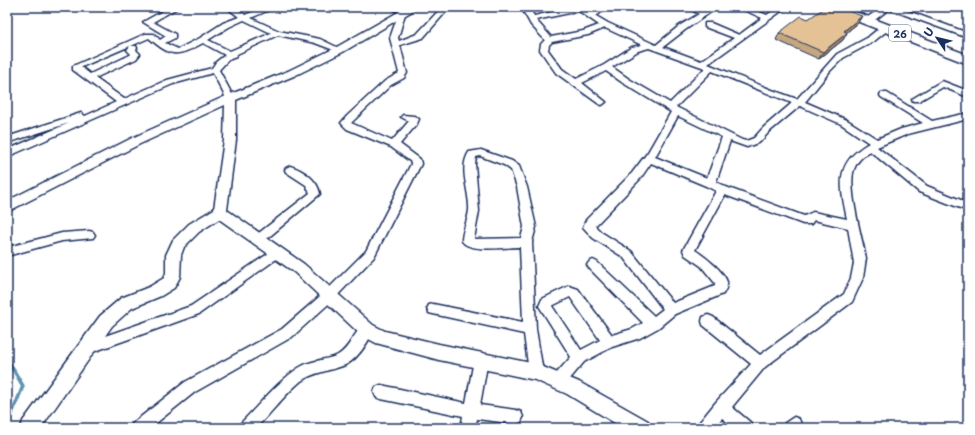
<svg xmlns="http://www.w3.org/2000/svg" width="975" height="435" viewBox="0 0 975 435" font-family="'Playpen Sans',sans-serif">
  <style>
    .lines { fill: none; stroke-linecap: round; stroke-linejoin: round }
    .stream { stroke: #5e94b2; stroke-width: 3.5 }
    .minor-casing { stroke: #1b2f5e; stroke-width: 3 }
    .tertiary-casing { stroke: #1b2f5e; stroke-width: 3 }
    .trunk-casing { stroke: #1b2f5e; stroke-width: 3 }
    .minor { fill: #fff; fill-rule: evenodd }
    .tertiary { fill: #fff; fill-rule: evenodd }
    .trunk { fill: #fff; fill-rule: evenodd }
    .wall { fill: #c4a781; stroke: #1b2f5e }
    .shaded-wall { fill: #a08869; stroke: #1b2f5e }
    .building { fill: #e4c296; stroke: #1b2f5e }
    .labels { text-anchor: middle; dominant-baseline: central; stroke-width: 4; stroke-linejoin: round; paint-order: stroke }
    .shield { fill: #fff; stroke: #5f6d8e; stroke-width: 1 }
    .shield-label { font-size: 10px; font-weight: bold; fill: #1b2f5e }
  </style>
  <rect width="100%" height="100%" fill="#fff"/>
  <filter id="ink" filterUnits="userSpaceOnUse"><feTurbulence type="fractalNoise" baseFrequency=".025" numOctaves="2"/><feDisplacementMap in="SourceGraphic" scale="8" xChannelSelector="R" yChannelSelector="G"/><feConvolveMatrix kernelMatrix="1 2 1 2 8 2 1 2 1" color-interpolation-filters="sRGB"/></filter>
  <g filter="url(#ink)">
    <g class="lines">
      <polyline class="stream" points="7,359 23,386 7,426"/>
      <defs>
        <g id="minor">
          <path d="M170 7H179L153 22 175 34V38L165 43 178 49 200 38 223 23 239 17 226 7H235L245 15 265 7H276L251 18 279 31 320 39 343 50 339 52 315 43 278 35 237 54 236 57 228 60 219 70 234 98 233 100H227L213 73 173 84 7 157V150L69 123 7 143V137L78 114 81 113 85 116 116 102 73 70V66L145 34H154L160 40 166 36 143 22ZM244 20 271 33 230 51 208 40 229 27ZM149 38C172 58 177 57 203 43L225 55 216 62 212 68 167 80 124 99 95 78 136 59 140 54 136 50 137 48 136 46H131ZM130 46 127 50 131 54 130 55 90 74 81 67Z"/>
          <polygon points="388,7 399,7 410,12 405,14 398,38 399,41 417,34 442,7 450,7 423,38 400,45 407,73 404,78 391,85 351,123 392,141 409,121 401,117 403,115 414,116 419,119 417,124 400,144 420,159 421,164 374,257 334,299 292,337 195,392 150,428 131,428 133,423 185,382 282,329 326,291 366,251 411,164 411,162 391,147 347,129 341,123 347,116 385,81 399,73 390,38 398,15 402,13"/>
          <path d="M521 7H529L534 16 574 7H583L591 12 599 7H608L596 16 608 23 656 45 679 26 699 14 686 7H696L704 10 709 7H718L685 30 663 47 701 61 734 38 705 27V23H711L739 35 762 18 737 7H747L767 15 778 7H787L708 64 772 90 797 99 837 54 867 38 882 26H888V30L873 42 843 58 830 71 805 102 847 120 877 139 901 129 923 123 881 97 880 95 881 93H887L932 121 968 113V119L908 134 877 147 927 186 968 203V211L919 192 870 151C864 155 858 160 855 167 846 183 862 238 866 258L863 278 852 302 765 367 732 407 751 423 753 428H735L722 418 714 428H697L699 423 716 402 751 364 703 325 702 321 703 317 708 315 713 317 760 355 844 294 851 278 854 263 848 228 814 220 811 224H803L725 195 695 250C704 256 724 271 727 282 728 286 725 290 723 294L675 314 658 328 640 338 612 347 584 362 564 386 559 388 554 386 552 381 554 376 571 357 539 306 542 299 569 286 578 289 612 335 632 329 643 323 589 268 587 265 589 262 593 260 597 262 654 316 663 309 623 257 593 238 583 227 586 220 632 173 648 152 671 112 623 83 606 71 582 83 606 102 602 105 599 104 556 73 540 50 541 44 545 40 531 25ZM579 11 599 25 583 31 551 37 536 20ZM605 28 642 45 632 47 604 65 576 79 562 69 548 50 549 45 552 42 588 35ZM649 48 699 66 705 68 670 103 629 79 612 67 638 51ZM712 71 792 103 763 128 754 138 746 141 742 140 676 107ZM800 106 841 124 869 143C834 163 840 185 847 219L813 212 804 216 726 187 716 182 730 141 747 147 760 142 769 132ZM678 116 722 137 707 178 655 157ZM651 163 706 186 716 191 683 250 685 255 701 266 715 283V286L673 303 631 251 601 232 595 226 640 179ZM570 297 600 340 581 350 552 306Z"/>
          <polygon points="882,7 897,7 968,33 968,38 889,9 871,23 865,23 865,19"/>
          <polygon points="942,81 968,91 968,97 943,87 919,101 913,101 912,99"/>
          <path d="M481 150 512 161 519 166 527 187 536 227 532 242 536 329 543 372 541 377 536 379 531 377 529 372 524 334 433 314 429 313 427 309 429 305 433 304 523 322 520 247C507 247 469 253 462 241 462 230 468 221 469 210 470 191 458 169 469 152ZM480 156 504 165 511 170 517 187 524 227 521 238 474 239 479 211 475 164 476 157Z"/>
          <path d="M290 166C303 170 318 180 320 194L263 242 259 243 255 242 253 239 255 236 310 193 306 185 286 172 285 170 286 168Z"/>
          <polygon points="89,231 93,232 95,235 93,238 62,241 7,256 8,247 62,233"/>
          <polygon points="278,247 282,249 284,252 282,255 199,314 87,354 82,352 80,348 82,344 191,306"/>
          <path d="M367 324 372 326 374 330C368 342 357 360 345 365 330 371 314 372 301 381 285 394 271 413 256 428H239L241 423C257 407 283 376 302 366 313 360 327 360 338 355 351 348 354 329 367 324Z"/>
          <polygon points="481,354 486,356 488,360 480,405 516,410 521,412 523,417 521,422 516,424 477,419 475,428 461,428 463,416 381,399 376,397 374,392 376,387 381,385 466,403 474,360 476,356"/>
          <polygon points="794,417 799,419 801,424 800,428 783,428 785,423"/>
        </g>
        <polygon id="tertiary" points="407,7 419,7 343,52 296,75 236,100 236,140 227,210 304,264 373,325 385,331 439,344 536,364 579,382 648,421 650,428 623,428 567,394 535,380 439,360 376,343 361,335 294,272 219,219 199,232 184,247 181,255 180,277 174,288 161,296 132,308 112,326 41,428 21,428 23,421 100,316 121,298 149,287 164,278 166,273 166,255 173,240 189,224 214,209 224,140 225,105 140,144 7,212 7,201 132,138 226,96 288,71 335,48"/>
        <polygon id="trunk" points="826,7 843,7 968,55 968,64 828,10"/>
      </defs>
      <use href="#minor" class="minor-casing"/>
      <use href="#tertiary" class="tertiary-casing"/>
      <use href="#trunk" class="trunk-casing"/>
      <use href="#minor" class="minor"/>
      <use href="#tertiary" class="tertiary"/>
      <use href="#trunk" class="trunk"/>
    </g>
    <polygon class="wall" points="808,19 858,23 847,32 843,40 819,59 776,40 779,33"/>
    <g class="shaded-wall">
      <polygon points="862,16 858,23 840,38 844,31"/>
      <polygon points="847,33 843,40 819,59 823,52"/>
    </g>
    <polygon class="building" points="826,7 837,7 862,16 844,31 847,33 823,52 779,33 801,16 808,19"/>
  </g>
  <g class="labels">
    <rect class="shield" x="889" y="25" width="22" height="16" rx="3"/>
    <g class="shield-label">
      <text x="900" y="33">26</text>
    </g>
  </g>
  <rect width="975" height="435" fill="none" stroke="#fff" stroke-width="24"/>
  <rect x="12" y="12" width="951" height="411" fill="none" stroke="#1b2f5e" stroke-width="1.5" filter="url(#ink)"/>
  <g transform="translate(937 38) rotate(305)" stroke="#ffffff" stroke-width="3" paint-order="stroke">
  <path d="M0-3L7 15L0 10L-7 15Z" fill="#1b2f5e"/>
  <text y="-6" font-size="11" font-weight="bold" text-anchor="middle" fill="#1b2f5e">U</text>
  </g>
</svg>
